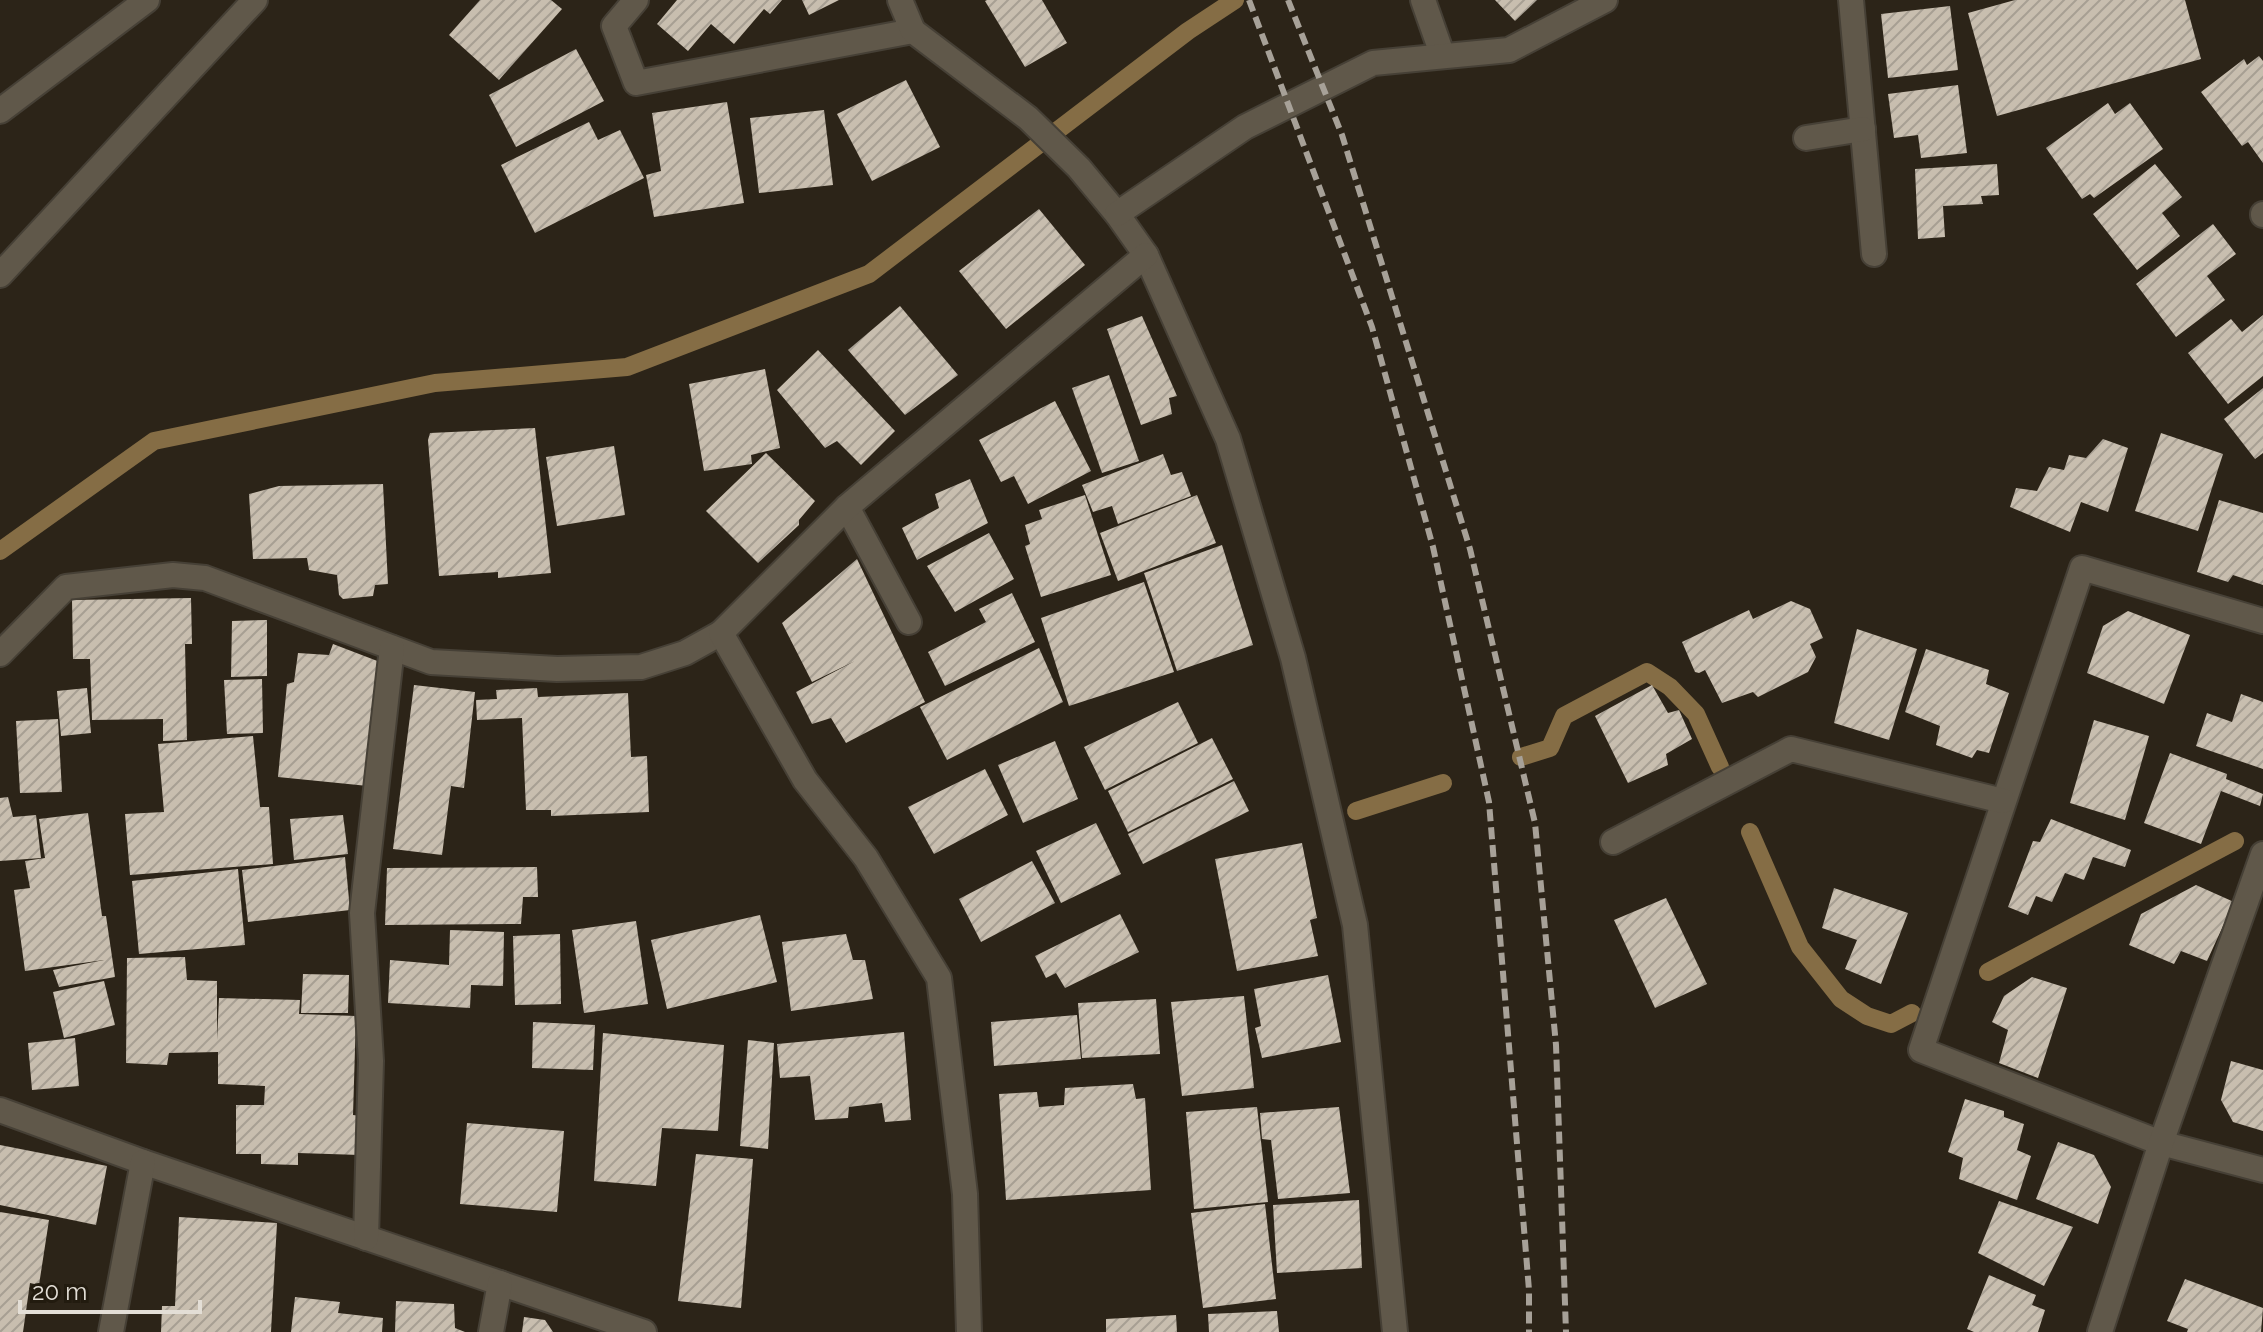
<svg xmlns="http://www.w3.org/2000/svg" width="2263" height="1332" viewBox="0 0 2263 1332" font-family="Raleway,sans-serif">
  <style>
    .lines { fill: none; stroke-linecap: round; stroke-linejoin: round }
    .stream { stroke: #856d45; stroke-width: 18 }
    .building { fill: url(#building-hatch) }
    .street-casing { stroke: #464036; stroke-width: 28 }
    .street { stroke: #60584a; stroke-width: 24 }
    .rail { stroke: #a7a198; stroke-width: 6; stroke-dasharray: 12 6; stroke-linecap: butt }
  </style>
  <defs>
    <pattern id="building-hatch" width="6" height="6" patternUnits="userSpaceOnUse" patternTransform="scale(2)"><rect width="6" height="6" fill="#c8beaf"/><path d="M-1 1l2-2M0 6l6-6M5 7l2-2" fill="none" stroke="#a79f93"/></pattern>
  </defs>
  <rect width="100%" height="100%" fill="#2c2418"/>
  <g class="lines">
    <g class="stream">
      <polyline points="0,551 154,441 435,383 627,367 869,274 1188,31 1235,0"/>
      <polyline points="1521,757 1550,748 1564,716 1647,672 1670,687 1696,714 1720,767"/>
      <polyline points="1356,811 1443,783"/>
      <polyline points="1750,832 1800,947 1841,999 1867,1016 1891,1024 1912,1013"/>
      <polyline points="1988,972 2235,841"/>
    </g>
  </g>
  <g class="building">
    <polygon points="480,0 551,0 562,9 499,80 449,35"/>
    <polygon points="677,0 782,0 770,14 764,9 734,44 711,24 688,51 657,24"/>
    <polygon points="802,0 839,0 809,15"/>
    <polygon points="987,0 1042,0 1067,43 1025,67 985,1"/>
    <polygon points="1495,0 1537,0 1515,21"/>
    <polygon points="2015,0 2185,0 2201,59 1997,116 1968,13"/>
    <polygon points="1950,6 1958,70 1888,78 1881,14"/>
    <polygon points="576,49 604,101 516,147 489,95"/>
    <polygon points="2259,56 2263,61 2263,163 2248,142 2242,146 2201,92 2244,59 2247,65"/>
    <polygon points="906,80 940,147 872,181 837,114"/>
    <polygon points="1958,85 1967,153 1921,158 1918,135 1894,138 1888,94"/>
    <polygon points="727,102 744,203 654,217 646,175 661,171 652,113"/>
    <polygon points="2108,103 2115,114 2130,103 2163,149 2094,198 2090,194 2082,199 2046,148"/>
    <polygon points="824,110 833,185 759,193 750,118"/>
    <polygon points="589,122 598,140 620,130 644,178 535,233 501,165"/>
    <polygon points="1997,164 1999,195 1981,196 1983,204 1943,206 1945,237 1918,239 1915,169"/>
    <polygon points="2155,164 2182,197 2162,213 2180,236 2137,270 2093,214"/>
    <polygon points="1039,209 1085,265 1006,329 959,271"/>
    <polygon points="2213,224 2236,254 2207,276 2225,300 2176,337 2136,284"/>
    <polygon points="900,306 958,375 905,415 848,350"/>
    <polygon points="2263,315 2263,376 2228,404 2188,353 2231,319 2242,332"/>
    <polygon points="1142,316 1177,396 1169,398 1172,414 1141,425 1107,329"/>
    <polygon points="818,350 895,431 861,465 837,441 825,448 777,390"/>
    <polygon points="765,369 780,448 751,455 752,464 704,471 689,384"/>
    <polygon points="1109,375 1139,461 1102,473 1072,388"/>
    <polygon points="2263,388 2263,453 2255,459 2224,419"/>
    <polygon points="1055,401 1091,471 1028,504 1014,476 1001,482 979,440"/>
    <polygon points="535,428 551,573 498,578 498,572 439,576 428,440 430,433"/>
    <polygon points="2161,433 2223,454 2198,531 2135,511"/>
    <polygon points="2103,439 2128,448 2108,512 2081,502 2070,532 2010,507 2016,488 2037,491 2049,467 2064,470 2069,455 2086,458"/>
    <polygon points="614,446 625,515 557,526 546,457"/>
    <polygon points="766,453 815,501 799,520 799,525 758,563 706,511"/>
    <polygon points="1163,454 1171,475 1182,472 1191,496 1118,524 1112,506 1093,512 1082,485"/>
    <polygon points="970,479 988,523 917,560 902,528 939,508 935,494"/>
    <polygon points="383,484 388,584 375,585 373,596 343,599 339,595 337,575 309,570 307,558 253,559 249,494 279,486"/>
    <polygon points="1085,495 1111,575 1041,597 1025,546 1030,544 1025,525 1042,519 1039,510"/>
    <polygon points="1197,495 1216,543 1118,581 1100,533"/>
    <polygon points="2219,500 2263,513 2263,585 2233,575 2228,582 2197,572"/>
    <polygon points="989,533 1014,579 955,612 927,566"/>
    <polygon points="1222,545 1253,645 1177,671 1144,573"/>
    <polygon points="857,559 925,702 846,743 831,718 812,724 796,692 855,661 812,682 782,623"/>
    <polygon points="1144,582 1174,672 1069,706 1041,618"/>
    <polygon points="1012,593 1035,642 945,686 928,652 986,622 979,609"/>
    <polygon points="191,598 192,644 185,644 187,740 163,741 163,719 92,720 90,659 73,659 72,600"/>
    <polygon points="1791,601 1810,609 1823,638 1810,644 1816,657 1808,672 1758,697 1753,692 1722,703 1705,670 1699,673 1695,672 1682,642 1749,610 1753,619"/>
    <polygon points="2128,611 2190,635 2164,704 2087,673 2103,626"/>
    <polygon points="267,620 267,676 231,677 232,621"/>
    <polygon points="1857,629 1917,649 1889,740 1834,723"/>
    <polygon points="333,644 380,662 368,786 278,777 287,684 294,682 298,653 329,655"/>
    <polygon points="1039,648 1063,702 947,760 920,707"/>
    <polygon points="1926,649 1989,670 1986,684 2009,693 1989,753 1977,750 1972,758 1936,745 1940,726 1905,712"/>
    <polygon points="262,679 263,733 227,734 224,680"/>
    <polygon points="414,685 475,692 464,788 451,786 442,855 393,849"/>
    <polygon points="1652,685 1668,713 1679,710 1692,739 1666,754 1668,765 1628,783 1595,716"/>
    <polygon points="87,688 91,733 61,736 57,691"/>
    <polygon points="537,688 538,697 628,693 631,757 647,756 649,812 551,816 551,810 526,810 522,718 477,720 476,700 497,699 496,690"/>
    <polygon points="2241,694 2263,702 2263,769 2196,746 2207,713 2232,722"/>
    <polygon points="1178,702 1198,743 1105,790 1084,747"/>
    <polygon points="58,719 62,792 20,793 16,721"/>
    <polygon points="2094,720 2149,736 2125,820 2070,803"/>
    <polygon points="253,736 260,807 269,807 273,864 130,875 125,814 164,812 158,744"/>
    <polygon points="1212,738 1233,779 1128,832 1108,791"/>
    <polygon points="1055,741 1078,799 1023,823 998,765"/>
    <polygon points="2170,753 2227,774 2226,779 2263,794 2260,806 2221,791 2201,844 2144,823"/>
    <polygon points="985,769 1008,815 934,854 908,807"/>
    <polygon points="1234,781 1249,811 1143,864 1128,834"/>
    <polygon points="8,797 13,817 36,815 41,858 0,861 0,798"/>
    <polygon points="88,813 102,916 106,916 115,977 59,987 53,970 104,960 25,971 14,890 30,888 25,861 45,858 39,819"/>
    <polygon points="343,815 348,854 294,860 290,819"/>
    <polygon points="2051,819 2131,850 2125,867 2093,857 2084,880 2065,873 2052,902 2036,896 2028,915 2008,907 2033,841 2040,842"/>
    <polygon points="1096,823 1121,874 1061,903 1036,851"/>
    <polygon points="1302,843 1317,918 1310,920 1318,956 1237,971 1215,859"/>
    <polygon points="345,857 350,910 248,922 242,870"/>
    <polygon points="1032,861 1055,903 981,942 959,899"/>
    <polygon points="537,867 538,897 523,897 521,924 385,925 387,868"/>
    <polygon points="238,869 245,945 139,954 132,881"/>
    <polygon points="2196,885 2234,902 2207,961 2181,951 2174,964 2129,945 2141,914"/>
    <polygon points="1834,888 1908,913 1881,984 1845,969 1857,940 1822,928"/>
    <polygon points="1666,898 1707,984 1655,1008 1614,920"/>
    <polygon points="1120,914 1139,952 1065,988 1056,973 1046,978 1035,956"/>
    <polygon points="760,915 777,982 667,1009 651,940"/>
    <polygon points="636,921 648,1004 584,1013 572,930"/>
    <polygon points="450,930 504,932 503,986 471,985 470,1008 388,1003 390,960 449,965"/>
    <polygon points="560,934 561,1004 515,1005 513,936"/>
    <polygon points="846,934 853,960 865,960 873,999 791,1011 782,942"/>
    <polygon points="185,957 187,980 217,981 217,1040 219,998 300,1000 299,1014 356,1016 353,1115 361,1116 360,1155 298,1153 298,1165 261,1164 261,1154 236,1154 236,1105 264,1105 265,1086 218,1084 218,1052 169,1053 167,1065 126,1063 127,958"/>
    <polygon points="303,974 349,975 348,1013 301,1013"/>
    <polygon points="1328,975 1341,1042 1262,1058 1255,1028 1261,1026 1254,989"/>
    <polygon points="2032,977 2067,988 2038,1078 1999,1063 2008,1030 1992,1022 2004,996"/>
    <polygon points="104,981 115,1025 64,1038 53,992"/>
    <polygon points="1244,996 1254,1088 1182,1096 1171,1002"/>
    <polygon points="1156,999 1160,1054 1082,1058 1078,1003"/>
    <polygon points="1077,1015 1081,1059 994,1066 991,1022"/>
    <polygon points="533,1022 595,1025 593,1070 532,1068"/>
    <polygon points="904,1032 911,1120 885,1122 882,1103 849,1107 848,1118 815,1120 810,1076 780,1078 777,1044"/>
    <polygon points="603,1033 724,1045 718,1131 662,1128 656,1186 594,1181"/>
    <polygon points="75,1038 79,1086 32,1090 28,1043"/>
    <polygon points="748,1040 774,1043 768,1149 740,1146"/>
    <polygon points="2231,1061 2263,1070 2263,1131 2233,1122 2221,1100"/>
    <polygon points="1133,1084 1136,1099 1145,1098 1151,1190 1006,1200 999,1094 1037,1092 1039,1107 1064,1105 1065,1088"/>
    <polygon points="1965,1099 2004,1111 2004,1117 2024,1124 2017,1150 2031,1156 2017,1200 1959,1179 1963,1158 1948,1152"/>
    <polygon points="1257,1107 1268,1202 1194,1209 1186,1112"/>
    <polygon points="1339,1107 1350,1193 1278,1199 1271,1140 1262,1139 1260,1113"/>
    <polygon points="467,1123 564,1131 557,1212 460,1204"/>
    <polygon points="2058,1142 2094,1155 2111,1187 2098,1224 2036,1199"/>
    <polygon points="0,1145 107,1166 96,1225 0,1205"/>
    <polygon points="696,1154 753,1159 741,1308 678,1301"/>
    <polygon points="1359,1200 1362,1268 1277,1273 1273,1205"/>
    <polygon points="1999,1201 2073,1227 2044,1286 1978,1253"/>
    <polygon points="1265,1204 1276,1299 1203,1308 1191,1213"/>
    <polygon points="0,1212 49,1220 39,1285 30,1283 23,1332 0,1332"/>
    <polygon points="179,1217 277,1223 271,1332 161,1332 162,1306 175,1306"/>
    <polygon points="1989,1275 2036,1295 2032,1305 2045,1310 2038,1332 1974,1332 1967,1329"/>
    <polygon points="2185,1279 2263,1308 2261,1332 2187,1332 2188,1329 2167,1321"/>
    <polygon points="295,1297 340,1302 338,1313 383,1318 382,1332 291,1332"/>
    <polygon points="396,1301 454,1304 455,1328 465,1332 395,1332"/>
    <polygon points="1277,1311 1279,1332 1209,1332 1208,1314"/>
    <polygon points="1176,1315 1177,1332 1106,1332 1106,1319"/>
    <polygon points="524,1317 545,1320 553,1332 522,1332"/>
  </g>
  <g class="lines">
    <defs>
      <g id="street">
        <polyline points="636,0 614,26 636,83 913,31"/>
        <polyline points="900,0 913,31 1028,118 1079,168 1117,214 1146,255 1228,439 1293,658 1355,925 1395,1332"/>
        <polyline points="1423,0 1442,54"/>
        <polyline points="1851,0 1874,254"/>
        <polyline points="0,111 147,0"/>
        <polyline points="1806,138 1863,129"/>
        <polyline points="1117,214 1245,127 1373,63 1509,50 1605,0"/>
        <polyline points="2263,214 2263,215"/>
        <polyline points="0,275 255,0"/>
        <polyline points="847,507 909,622"/>
        <polyline points="2263,621 2082,568 1921,1050 2161,1143 2263,1170"/>
        <polyline points="0,654 66,587 173,575 205,578 431,662 557,669 641,667 685,653 721,633"/>
        <polyline points="1613,842 1791,749 2003,801"/>
        <polyline points="0,1110 143,1162 644,1332"/>
        <polyline points="366,1238 371,1061 362,913 392,648"/>
        <polyline points="111,1332 143,1162"/>
        <polyline points="491,1332 500,1283"/>
        <polyline points="969,1332 965,1194 939,978 866,858 805,780 721,633 847,507 1146,255"/>
        <polyline points="2100,1332 2161,1143 2263,854"/>
      </g>
    </defs>
    <use href="#street" class="street-casing"/>
    <use href="#street" class="street"/>
    <g class="rail">
      <polyline points="1249,0 1372,327 1433,547 1489,802 1529,1290 1529,1332"/>
      <polyline points="1288,0 1342,135 1470,549 1535,823 1556,1045 1566,1332"/>
    </g>
  </g>
  <path d="M20 1300v12h180v-12" fill="none" stroke="#e3ded6" stroke-width="4"/>
  <text x="32" y="1300" font-size="24" fill="#e3ded6" stroke="#221b0f" stroke-width="6" paint-order="stroke">20 m</text>
</svg>
